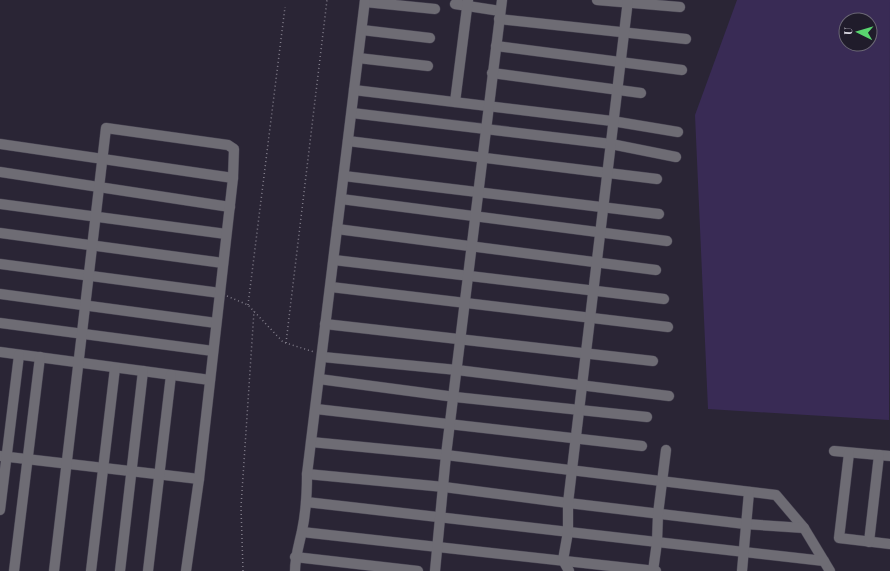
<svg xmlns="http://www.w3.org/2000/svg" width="890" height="571" viewBox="0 0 890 571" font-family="'Playfair Display',serif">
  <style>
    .green { fill: #392b55; fill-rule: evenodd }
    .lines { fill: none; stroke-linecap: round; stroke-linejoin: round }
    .minor-casing { stroke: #464251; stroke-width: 11 }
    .path { stroke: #827e8b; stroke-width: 1.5; stroke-dasharray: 1 3; stroke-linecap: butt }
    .minor { stroke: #6e6c74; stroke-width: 10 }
  </style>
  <rect width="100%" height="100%" fill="#2a2535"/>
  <path class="green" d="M737 0H890L889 420 708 409 695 115ZM846 20H870V44H846Z"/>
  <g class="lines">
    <defs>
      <g id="minor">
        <polyline points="597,0 680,7"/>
        <polyline points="365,2 435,9"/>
        <polyline points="455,4 500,11"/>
        <polyline points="499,19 686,39"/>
        <polyline points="362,30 430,38"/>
        <polyline points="496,46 682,70"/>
        <polyline points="358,58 428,66"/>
        <polyline points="492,73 641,93"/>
        <polyline points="354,90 612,121 678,132"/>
        <polyline points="455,102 468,0"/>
        <polyline points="352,113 611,144 676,157"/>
        <polyline points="348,141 657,179"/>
        <polyline points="0,144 233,178"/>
        <polyline points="0,172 230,207"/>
        <polyline points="344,176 659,214"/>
        <polyline points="341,199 667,241"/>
        <polyline points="0,204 226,234"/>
        <polyline points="337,229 656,270"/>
        <polyline points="0,233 223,263"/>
        <polyline points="334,260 664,299"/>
        <polyline points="0,264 220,293"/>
        <polyline points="331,287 668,327"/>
        <polyline points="0,294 216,323"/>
        <polyline points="0,323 213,351"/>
        <polyline points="325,324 653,361"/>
        <polyline points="0,352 210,380"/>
        <polyline points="323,357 457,370 669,396"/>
        <polyline points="319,379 455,397 647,417"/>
        <polyline points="316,409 642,446"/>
        <polyline points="311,442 446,455 776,495 804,528 830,571"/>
        <polyline points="834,451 890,456"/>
        <polyline points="849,453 839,538 890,544"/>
        <polyline points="0,456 199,479"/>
        <polyline points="307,474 444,487 568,503 745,524 804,528"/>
        <polyline points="306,502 824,561"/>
        <polyline points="0,510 19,355"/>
        <polyline points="302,532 656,571"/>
        <polyline points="869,542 879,455"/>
        <polyline points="295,557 418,571"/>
        <polyline points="14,571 40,357"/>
        <polyline points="54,571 106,128 228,145 234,149 233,178 220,293 199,479 186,571"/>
        <polyline points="91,571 115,368"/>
        <polyline points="120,571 143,371"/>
        <polyline points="148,571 171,375"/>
        <path d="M295 571C295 557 299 545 302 531 306 512 307 493 307 474L365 0"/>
        <polyline points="435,571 446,455 502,0"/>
        <polyline points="569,571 563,560 568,532 568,503 628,0"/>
        <polyline points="653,571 657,542 658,514 666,450"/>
        <polyline points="742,571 749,492"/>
      </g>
    </defs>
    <use href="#minor" class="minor-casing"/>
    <g class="path">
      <polyline points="227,296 248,305 283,342 314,352"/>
      <polyline points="248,305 285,7"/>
      <polyline points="286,343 327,0"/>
      <polyline points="243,571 241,507 254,311"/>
    </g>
    <use href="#minor" class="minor"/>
  </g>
  <g transform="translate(858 32) rotate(275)"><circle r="19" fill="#201c2b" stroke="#6a6774"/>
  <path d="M0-3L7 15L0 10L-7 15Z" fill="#59d56f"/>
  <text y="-6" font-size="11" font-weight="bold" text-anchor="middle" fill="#dad8e2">U</text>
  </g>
</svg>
